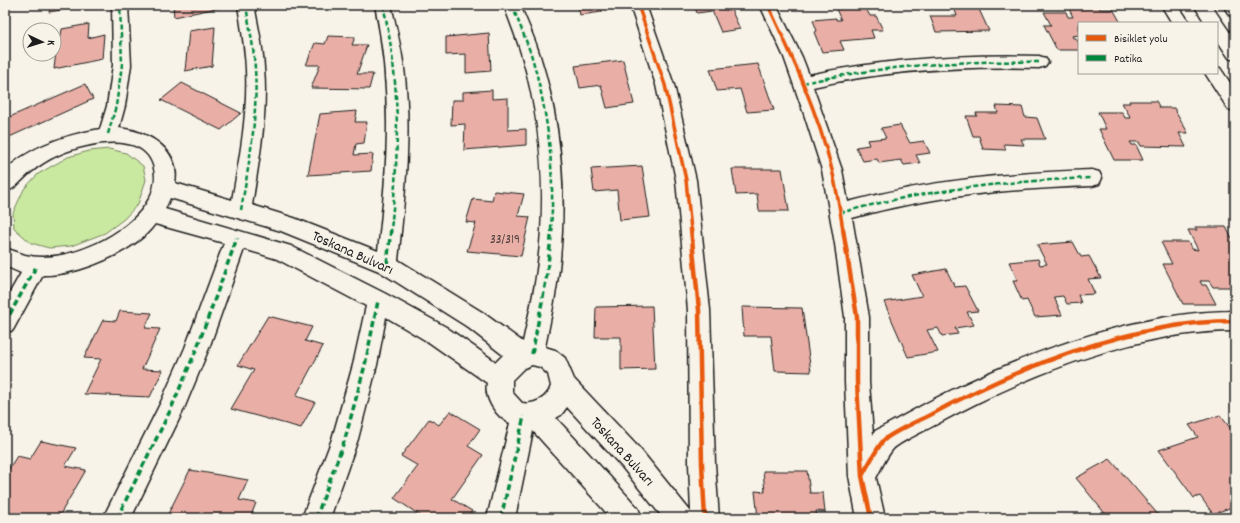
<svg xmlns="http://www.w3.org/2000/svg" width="1240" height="523" viewBox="0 0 1240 523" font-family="Dekko,sans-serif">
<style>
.green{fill:#cae9a0;stroke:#73825e}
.building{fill:#e9afa6;stroke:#1c1c1c}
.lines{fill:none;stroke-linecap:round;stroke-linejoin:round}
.street-casing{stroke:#1c1c1c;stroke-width:3}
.secondary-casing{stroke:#1c1c1c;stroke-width:3}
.street{fill:#f7f3e8;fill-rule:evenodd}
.secondary{fill:#f7f3e8;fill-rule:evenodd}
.quiet-far1{stroke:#00873e;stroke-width:2.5;stroke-dasharray:5 2.5;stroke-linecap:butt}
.quiet{stroke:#00873e;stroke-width:3.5;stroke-dasharray:6 3.5;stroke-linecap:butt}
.cycleway-far1-casing{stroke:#f7f3e8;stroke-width:5.5}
.cycleway-casing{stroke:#f7f3e8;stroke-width:7}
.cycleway-far1{stroke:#e8590c;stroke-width:3.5}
.cycleway{stroke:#e8590c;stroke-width:4.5}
.labels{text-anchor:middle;stroke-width:3;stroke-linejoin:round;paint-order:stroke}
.number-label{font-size:13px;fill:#4f413e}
.street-label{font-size:15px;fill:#1c1c1c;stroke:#f7f3e8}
</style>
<rect width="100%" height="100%" fill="#f7f3e8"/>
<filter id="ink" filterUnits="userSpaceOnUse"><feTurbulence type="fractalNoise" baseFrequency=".025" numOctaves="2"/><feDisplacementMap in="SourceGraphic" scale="8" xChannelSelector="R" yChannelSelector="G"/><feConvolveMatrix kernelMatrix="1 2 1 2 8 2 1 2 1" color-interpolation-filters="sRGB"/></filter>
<g filter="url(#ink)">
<path class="green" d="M109,149L126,153L143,166L146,180L138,204L124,219L105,233L71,246L49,248L31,243L14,228L13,213L24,189L38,174L68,157L89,151Z"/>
<path class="building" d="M51,5H92L49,12Z
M173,5H227V6L174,17Z
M435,5H468L436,9Z
M578,5H599L602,12L580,15Z
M694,5H729L740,29L721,32L712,11L697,13Z
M953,5H977L989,31L936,32L930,16H957Z
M1067,5H1098L1100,9H1113L1121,23H1079V35L1072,36L1073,38H1076L1079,44V50H1057L1044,25H1051L1044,12H1066L1068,17H1073Z
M865,7L870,16H876L883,30H871L874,38L840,41L844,50L822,52L814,32L817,31L813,20L836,18V20H841L836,9Z
M89,24L88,38L104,34L102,59L54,69L56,52L54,53V38L61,36L62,29Z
M215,27L212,66L185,71L189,31Z
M489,33L491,71L466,73V54L446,55V37Z
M328,36L355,37L352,45H367L357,74H373L369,89L311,88L320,65H306L315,43L325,44Z
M623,60L634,104L607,108L601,85L580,88L575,66Z
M758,64L774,110L747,112L740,89L717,91L710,69Z
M182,83L241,113L221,130L161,100Z
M85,84L93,99L5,139V119Z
M492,90V99L508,98V130L526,129V145L464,150L465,124L451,125L452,100H463V92Z
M1129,101H1156L1160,108H1174L1188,133H1179L1186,147L1141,146L1139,142H1130L1132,145H1136L1143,160H1114L1099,129H1106L1098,112H1122L1125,118H1131L1122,103H1130Z
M996,106L1022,107L1025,117L1037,118L1045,139H1021L1024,145L1004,144L1006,150L983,149L979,136H973L966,116H977L976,113H998Z
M357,111L355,122H367L364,143L356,144L354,155L373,154L371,171L308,175L320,114Z
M900,125L910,143L924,141L930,153L916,155L920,163L904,165L901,160L879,163L877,159L863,161L856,147L869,145L867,140L886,138L881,128Z
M642,166L650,217L620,220L617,190L594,192L591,169Z
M732,169H782L789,211H759L757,194L736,195Z
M494,191L524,194L518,216L530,217L521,256L467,251L476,223L466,222L473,199L492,201Z
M1195,227H1226L1231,237H1235V287H1213L1209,281H1200L1202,285H1206L1216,304H1183L1163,264H1172L1161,242H1188L1192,249L1198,250L1188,230H1197Z
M1073,242L1081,257L1089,256L1101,278L1088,279L1095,294L1078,295L1081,303L1067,304L1063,296L1054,297L1062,315L1035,317L1027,300L1022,301L1013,281H1018L1009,262L1038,259L1040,265L1047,264L1037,245Z
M946,269L955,287L965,286L978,311L967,312L974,325L955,328L958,334L942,336L938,328L927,330L938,352L908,357L884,302L922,296L912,275Z
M652,306L655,369L621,370V337H595L596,307Z
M742,307L802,308L811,372L775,371L771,336H744Z
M120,311L152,313L145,328L160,329L142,369L163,370L150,397L84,394L101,359L84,358L103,320L116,321Z
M268,316L312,327L305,341L323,346L296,396L315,402L301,428L231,409L254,370L238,365Z
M450,411L480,429L468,446L483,455L452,499L472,511L467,518H424L394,498L418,466L401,456L429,419L439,425Z
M1220,415L1235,434V506L1213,514L1200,496L1194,498L1159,450L1198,437L1189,425Z
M41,441L76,448L65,466L86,470L58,518H5L7,509H5V475L17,456L30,459Z
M1110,459L1161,518H1104L1107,516L1076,478Z
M190,470L248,480L239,500L256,503L250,518H166Z
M763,471H807L810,493H823L825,512L816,511L817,518H758L755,491L765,492Z"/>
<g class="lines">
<g class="street-casing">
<path id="street" d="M112,5H128L131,65L125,106L119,128C148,131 181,150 175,183L232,200C240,157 248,113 246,69C245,47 241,26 238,5H254C258,26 263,47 264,68C268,114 259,161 252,205L294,218L378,251C388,165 393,91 375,5H391C396,26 401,47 404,68C412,131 405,196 398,260L482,312L523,342C528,318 534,294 537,270C547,199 542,125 522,56C517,39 510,22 504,5H520C527,22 535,39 540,56C562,125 567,198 559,269C556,295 550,321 545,347L555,350L565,358L574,379L640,449L691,512L689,464L688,310L676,180L656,85L630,5H646L674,85L696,180L710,310L715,464L719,518H663L622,467L567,407L561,415L556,418L612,479L638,508L642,518H611L533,431L515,518H487L510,423C496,417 484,398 487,383L430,343L386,317L377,365L358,439L330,518H302L332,439L353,365L366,306L277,259L244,249L209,348L183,411L131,518H103L161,402L185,348L224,243L155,224C135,252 77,276 43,275L13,330L5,333V301L21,273L5,266V248C12,250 18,253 25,255C65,265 130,235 149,199C161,177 155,149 128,144C114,141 99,143 86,146C66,150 47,159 31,172C22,179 16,189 5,192V171C30,146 66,135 100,129L107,106L113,65ZM170,198L281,231L379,271L466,326L503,355L496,362L446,327L386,294L291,246L165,209ZM532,365L540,367L548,374L551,386C547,399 534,405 522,403L512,392V380L524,368Z
M760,5H776L802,57L809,75C885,59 961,54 1039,56L1045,58L1048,62L1045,66L1039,68C963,66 888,70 813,87L842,170L848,202C928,180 1010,173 1092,170L1099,172L1102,178L1099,184L1092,186C1011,189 930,196 852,218L869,317V382L873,435L875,431C900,418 925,403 950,391C1034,350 1141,311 1235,311V331C1134,331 1025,376 937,424C928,429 898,443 893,449C886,457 881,469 876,478L885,518H857L849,476L845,382V317L835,244L822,170L804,114L784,57Z
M1223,5H1235V17L1229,15Z"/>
</g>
<g class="secondary-casing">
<path id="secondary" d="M1161,5H1178L1190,23H1172Z
M1194,5H1211L1235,40V60L1229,58L1217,40V23H1205Z
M1217,67L1220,68L1235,90V111L1228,109L1205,73H1217Z"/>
</g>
<use href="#street" class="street"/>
<use href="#secondary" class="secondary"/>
<path class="quiet-far1" d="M383,5C401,84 399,151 391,230
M512,5C518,21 525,37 531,54C548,110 555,171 551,230
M803,83C881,66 959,60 1039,62
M108,134L116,106L122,65L120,5
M241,210C249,164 258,116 255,69C254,47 249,26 246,5
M840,213C923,190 1006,181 1092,178"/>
<path class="quiet" d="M387,264L391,229
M5,323L36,267
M532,354L546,281L552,229
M117,518L170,411L197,348L237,238
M316,518L345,439L365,365L378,301
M501,518L524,416"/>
<g class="cycleway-far1-casing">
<path id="cycleway-far1" d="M638,5L665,85L686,180L691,230
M768,5C793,58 818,113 832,170C837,190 840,210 843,230"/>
</g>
<g class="cycleway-casing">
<path id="cycleway" d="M691,229L699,310L702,464L705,518
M843,229L857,317V382L862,476L871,518
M862,476C867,467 878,446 884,440C893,432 918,421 930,415C1018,367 1134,321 1235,321"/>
</g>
<use href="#cycleway-far1" class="cycleway-far1"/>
<use href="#cycleway" class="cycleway"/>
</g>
</g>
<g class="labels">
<g class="number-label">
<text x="505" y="243">33/319</text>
</g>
<g class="street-label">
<text transform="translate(353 252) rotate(24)" y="5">Toskana Bulvarı</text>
<text transform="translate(623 451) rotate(48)" y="5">Toskana Bulvarı</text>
</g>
</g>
<rect width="1240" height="523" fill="none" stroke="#f7f3e8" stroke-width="20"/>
<rect x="10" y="10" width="1220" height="503" fill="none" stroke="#1c1c1c" stroke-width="1.5" filter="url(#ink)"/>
<rect x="1078" y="22" width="140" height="52" fill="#f7f3e8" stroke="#9f9d96"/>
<rect x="1086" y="35" width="20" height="6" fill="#e8590c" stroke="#9f9d96"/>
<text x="1114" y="42" font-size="12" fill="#1c1c1c">Bisiklet yolu</text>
<rect x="1086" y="55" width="20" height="6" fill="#00873e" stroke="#9f9d96"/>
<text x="1114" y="62" font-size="12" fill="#1c1c1c">Patika</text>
<g transform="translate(42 42) rotate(94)"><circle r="19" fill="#f7f3e8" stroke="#9f9d96"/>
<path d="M0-3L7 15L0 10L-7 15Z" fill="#1c1c1c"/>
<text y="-6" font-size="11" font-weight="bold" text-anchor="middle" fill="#1c1c1c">K</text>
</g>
</svg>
